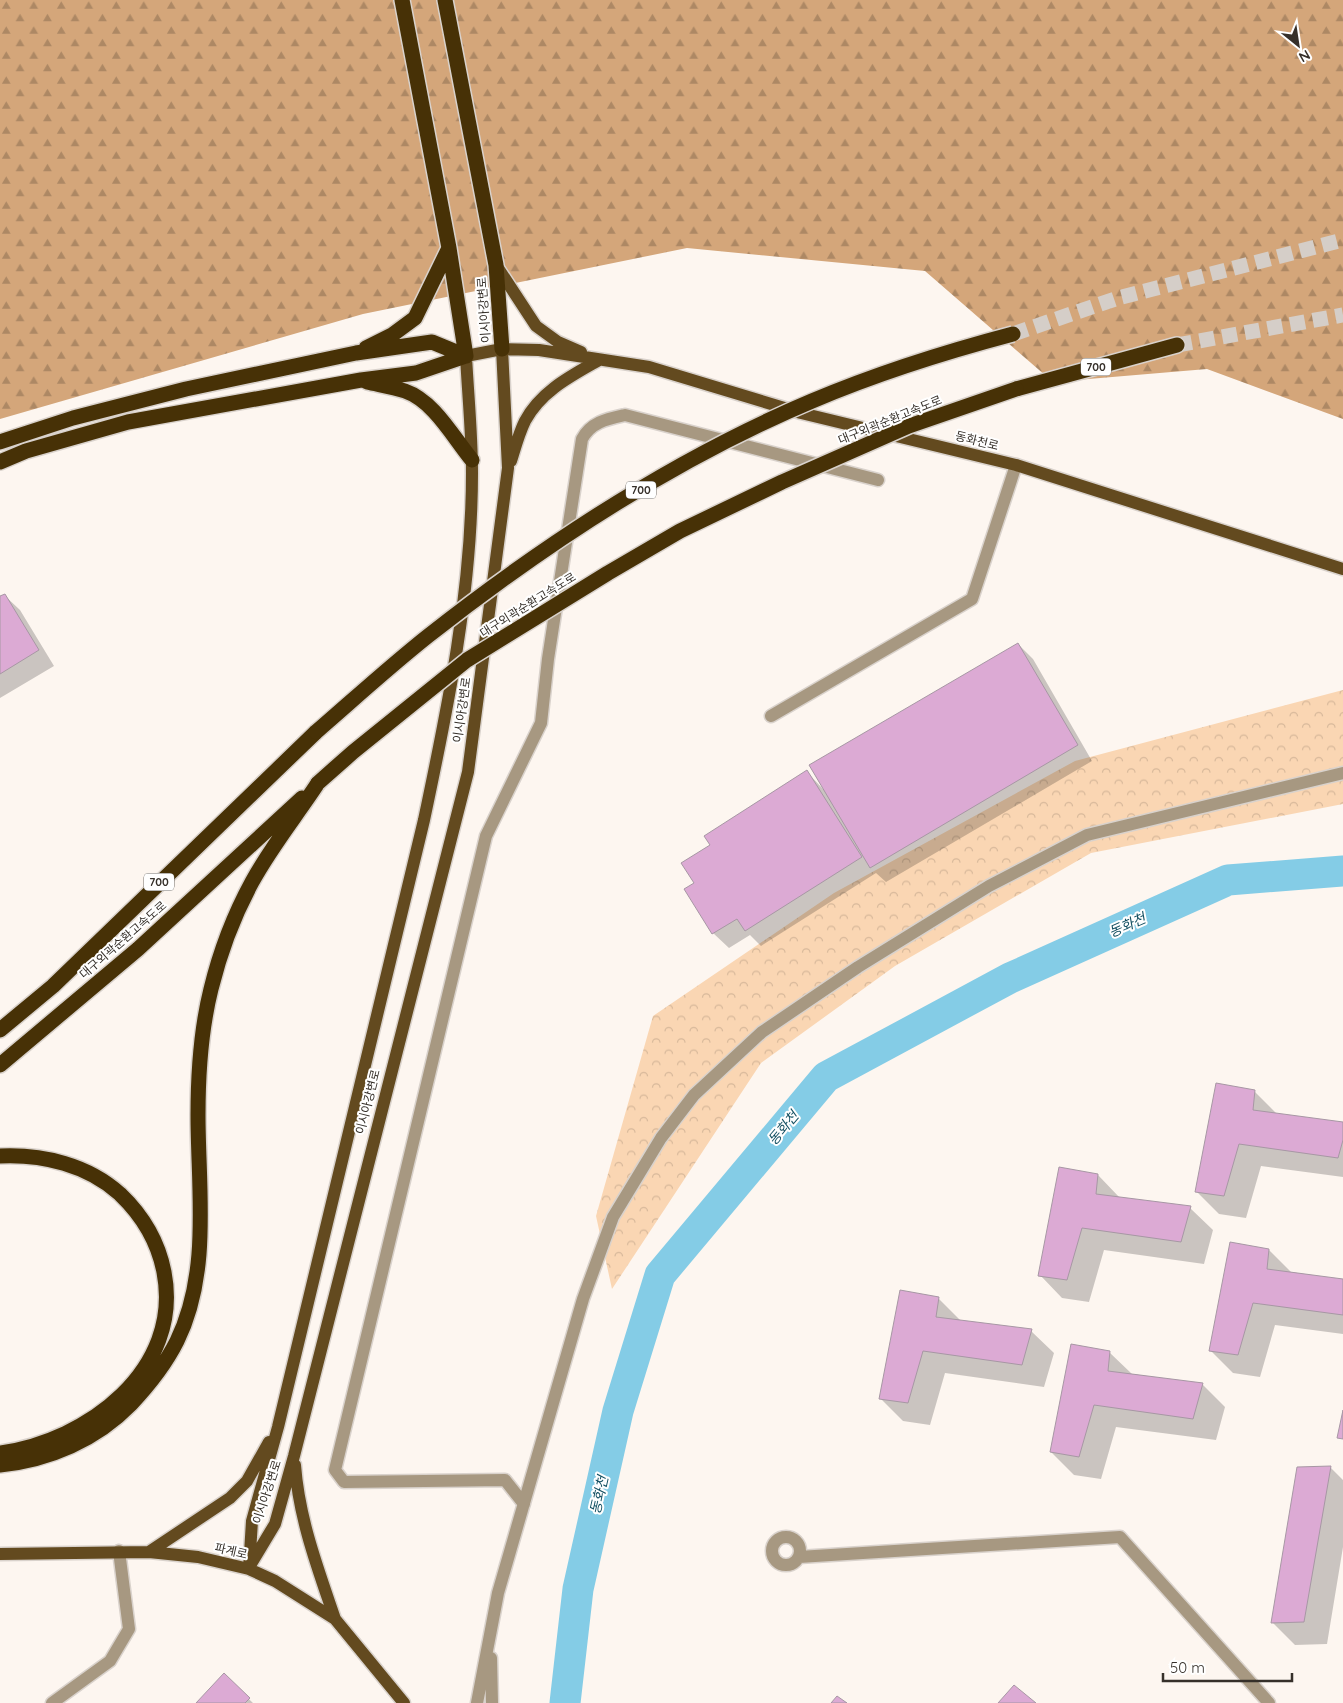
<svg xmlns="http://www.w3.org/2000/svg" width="1343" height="1703" viewBox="0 0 1343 1703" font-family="Quicksand,'Noto Sans KR',sans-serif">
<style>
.forest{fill:url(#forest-firs)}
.park{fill:url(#park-crowns)}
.shadow{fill:#0003}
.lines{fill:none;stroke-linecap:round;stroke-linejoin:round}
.river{stroke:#84cce6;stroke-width:31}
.building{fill:#dcaad4;stroke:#a797a4}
.highway-tunnel{stroke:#d5cec8;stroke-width:15;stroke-dasharray:15 8;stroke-linecap:butt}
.minor-casing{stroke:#d9d2cc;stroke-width:15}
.major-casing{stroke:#d9d2cc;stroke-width:15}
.highway-casing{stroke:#d9d2cc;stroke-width:18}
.minor{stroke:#a79881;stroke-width:12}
.major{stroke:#634a1f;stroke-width:12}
.highway{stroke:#473106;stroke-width:15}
.highway-bridge-casing{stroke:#d9d2cc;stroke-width:18;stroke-linecap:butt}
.highway-bridge{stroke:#473106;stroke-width:15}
.labels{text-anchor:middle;stroke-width:4;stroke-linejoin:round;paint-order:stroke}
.shield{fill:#fff;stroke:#726e6a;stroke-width:1}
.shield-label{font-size:11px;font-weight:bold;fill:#36302a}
.street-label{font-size:12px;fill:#36302a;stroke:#fff}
.water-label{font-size:14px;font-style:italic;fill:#145062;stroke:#fff}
</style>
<defs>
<pattern id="forest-firs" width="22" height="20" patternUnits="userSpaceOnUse" patternTransform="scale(1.25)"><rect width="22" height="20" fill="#d4a67a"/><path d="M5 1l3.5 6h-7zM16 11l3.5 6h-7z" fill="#ad8864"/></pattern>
<pattern id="park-crowns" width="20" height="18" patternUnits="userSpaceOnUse" patternTransform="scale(1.25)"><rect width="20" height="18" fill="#fad6b3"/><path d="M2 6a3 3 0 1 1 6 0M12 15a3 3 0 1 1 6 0" fill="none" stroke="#d7b89a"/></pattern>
</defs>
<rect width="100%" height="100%" fill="#fdf6f0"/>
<path class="forest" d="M0,0H1343V419L1207,369L1053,382L925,271L687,248L363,314L0,419Z"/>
<path class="park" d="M1343,690V804L1091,853L895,966L761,1063L612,1289L596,1216L653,1016L834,893L1075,761Z"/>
<path class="shadow" d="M4,595L20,610L54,666L0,698V598Z
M1018,644L1033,659L1092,761L886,882L876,873L761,946L750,935L729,948L713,933L686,890L696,883L711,845L807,772L823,789Z
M1254,1091L1277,1114L1343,1123V1177L1261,1166L1246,1218L1219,1214L1196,1191Z
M1098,1175L1120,1198L1190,1208L1213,1230L1204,1264L1104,1250L1089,1302L1062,1298L1040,1275Z
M1269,1250L1291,1272L1343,1280V1334L1275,1325L1260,1377L1233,1373L1210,1350Z
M938,1298L961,1321L1031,1331L1054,1353L1044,1387L945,1373L930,1425L903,1421L880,1398Z
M1109,1352L1132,1374L1202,1384L1225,1407L1216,1440L1116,1427L1101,1479L1074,1475L1051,1452Z
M1330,1467L1343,1480V1547L1327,1644L1295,1645L1272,1622Z
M224,1675L253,1703H197Z"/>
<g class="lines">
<path class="river" d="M565,1703L578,1589L618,1411L660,1275L826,1077L1010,978L1228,880L1343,871"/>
</g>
<path class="building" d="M5,594L39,650L0,674V596Z
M1018,643L1078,745L870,868L809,765Z
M807,770L862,857L745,931L737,919L712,934L684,889L694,883L681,863L710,845L704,836Z
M1216,1083L1255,1090L1253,1110L1343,1122V1140L1338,1158L1239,1144L1224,1196L1195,1192Z
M1059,1167L1098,1174L1096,1194L1191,1206L1181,1242L1082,1228L1067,1280L1038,1276Z
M1230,1242L1269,1249L1267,1269L1343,1279V1315L1253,1303L1238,1355L1209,1351Z
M900,1290L939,1297L936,1317L1032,1329L1022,1365L923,1351L908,1403L879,1399Z
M1071,1344L1110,1351L1108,1371L1203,1383L1193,1419L1094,1405L1079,1457L1050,1452Z
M1343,1410V1439L1337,1438Z
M1331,1466L1304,1622L1271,1623L1297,1467Z
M224,1673L250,1698L245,1703H196Z
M1014,1685L1036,1703H998Z
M837,1696L847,1703H831Z"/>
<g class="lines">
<path class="highway-tunnel" d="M1013,334L1118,298L1343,240
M1177,345L1343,315"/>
<g class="minor-casing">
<path id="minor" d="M771,716L972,599L1016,465
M524,1504L505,1480L344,1482L335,1470L486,836L541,723L548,659L582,439C591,422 607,419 625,415L878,480
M772 1551a14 14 0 1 1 28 0a14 14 0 1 1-28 0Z
M799,1557L1120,1537L1269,1703
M491,1658L492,1703
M52,1703L110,1661L129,1629L119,1551
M477,1703L498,1593L583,1299L613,1217L661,1138L694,1095L762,1032L858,967L989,886L1087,835L1343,773"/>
</g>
<g class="major-casing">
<path id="major" d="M496,265L536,326L558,342L581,352
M511,461C515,448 519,433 525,421C541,391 571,376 599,360
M295,1465C299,1519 318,1569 335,1619
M149,1552L230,1498L247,1481L269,1442
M0,1554L149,1552L198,1557L249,1569L275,1581L335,1619L404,1703
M251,1564L275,1524L294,1456L468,772L508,468L502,349
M249,1569L252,1521L278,1427L424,820C448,707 472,590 472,473C472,434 468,395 466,356L502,349L539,350L649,367L801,413L1016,465L1343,569"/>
</g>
<g class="highway-casing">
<path id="highway" d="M402,0L449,248L466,356
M445,0L496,265L502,349
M366,348L392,335L415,318L449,248
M367,382C380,385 393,387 405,391C434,401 453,437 472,460
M1016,389L1177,345
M0,442L73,418L186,389L356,353L432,342L466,356
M0,462L26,451L128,422L361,380L416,373L466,356
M0,1030L53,986L316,732
M0,1065L138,949L302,798
M0,1156C43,1154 88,1165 120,1194C143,1216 158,1241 164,1272C183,1370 88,1441 0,1453
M0,1465C49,1460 96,1440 131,1404C149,1385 165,1365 177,1341C211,1272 198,1189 198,1115C198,1073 201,1029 211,989C220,952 234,915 252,882C271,847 297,815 318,783"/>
</g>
<use href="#minor" class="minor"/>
<use href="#major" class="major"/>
<use href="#highway" class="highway"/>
<g class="highway-bridge-casing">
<path id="highway-bridge" d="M316,732C353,700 389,667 428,636C545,544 674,459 812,401C878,373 945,352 1013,334
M318,783L353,752L467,660L608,573L680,531L782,482L909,426L1016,389"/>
</g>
<use href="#highway-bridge" class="highway-bridge"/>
</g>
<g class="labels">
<g class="shield">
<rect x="1081" y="358.5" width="30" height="17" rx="4"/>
<rect x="626" y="481.5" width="30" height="17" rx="4"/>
<rect x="144" y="873.5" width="30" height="17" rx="4"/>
</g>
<g class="shield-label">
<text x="1096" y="371">700</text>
<text x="641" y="494">700</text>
<text x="159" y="886">700</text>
</g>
<g class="street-label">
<text transform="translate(484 310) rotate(-94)" y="4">이시아강변로</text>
<text transform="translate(890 420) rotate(-22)" y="4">대구외곽순환고속도로</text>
<text transform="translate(977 441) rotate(14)" y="4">동화천로</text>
<text transform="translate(528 605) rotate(-32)" y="4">대구외곽순환고속도로</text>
<text transform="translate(462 710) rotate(-82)" y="4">이시아강변로</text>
<text transform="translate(123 940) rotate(-41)" y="4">대구외곽순환고속도로</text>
<text transform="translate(368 1102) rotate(-76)" y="4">이시아강변로</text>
<text transform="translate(267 1492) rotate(-72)" y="4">이시아강변로</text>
<text transform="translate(231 1551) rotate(13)" y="4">파계로</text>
</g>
<g class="water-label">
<text transform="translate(1127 925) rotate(-24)" y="5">동화천</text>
<text transform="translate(783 1128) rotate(-50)" y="5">동화천</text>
<text transform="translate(599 1495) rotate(-77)" y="5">동화천</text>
</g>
</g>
<g transform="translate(1298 45) rotate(150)" stroke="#ffffff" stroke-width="4" paint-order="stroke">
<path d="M0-4L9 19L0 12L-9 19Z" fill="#36302a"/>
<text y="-8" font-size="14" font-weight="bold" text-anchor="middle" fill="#36302a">N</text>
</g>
<path d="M1163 1673v8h129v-8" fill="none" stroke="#36302a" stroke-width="2.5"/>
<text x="1170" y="1673" font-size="15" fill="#36302a" stroke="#ffffff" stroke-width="4" paint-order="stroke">50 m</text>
</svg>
